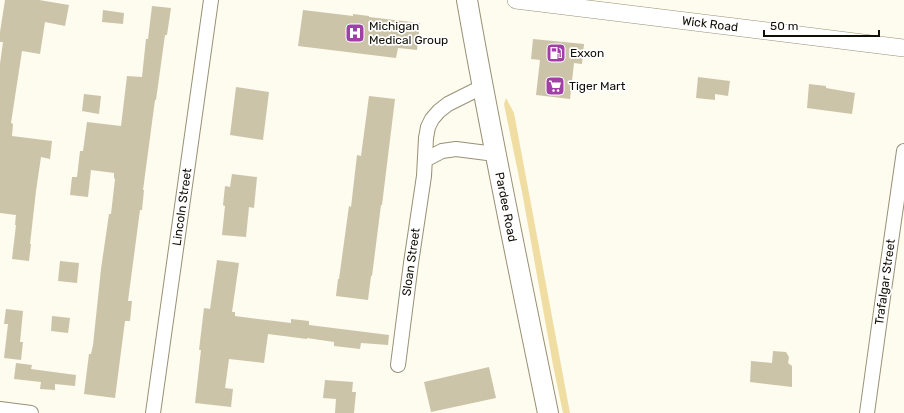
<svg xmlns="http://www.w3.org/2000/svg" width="904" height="413" viewBox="0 0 904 413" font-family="Rubik,sans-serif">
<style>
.green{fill:#efdda2}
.building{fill:#ccc4a9}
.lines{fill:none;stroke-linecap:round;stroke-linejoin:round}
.minor-casing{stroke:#989076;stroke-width:16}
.tertiary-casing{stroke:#989076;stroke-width:18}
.secondary-casing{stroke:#989076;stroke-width:22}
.minor{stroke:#fff;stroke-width:14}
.tertiary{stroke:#fff;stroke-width:17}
.secondary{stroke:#fff;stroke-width:20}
.labels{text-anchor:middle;stroke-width:3.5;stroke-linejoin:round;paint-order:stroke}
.street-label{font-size:12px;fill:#110e05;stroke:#fff}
.poi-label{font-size:12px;fill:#110e05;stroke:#fff;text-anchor:start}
</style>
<rect width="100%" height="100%" fill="#fefbef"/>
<path class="green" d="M506,98L514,113L570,413H563L553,365L523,197L504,104Z"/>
<path class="building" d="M5,0H39L69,5L65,26L45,22L40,54L22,51L11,123L13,124L12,136L52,141L50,159L41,157L36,191L30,244H31L29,261L12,259L16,225H15L16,215L0,213V64L3,42H0V32Z
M152,6L171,8L167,35H165L156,100H155L143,190H144L142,210H140L128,301H132L130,321H125L115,398L84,394L89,354H91L93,345L101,269L109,214H111L115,179L114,178V173L91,170L88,197L70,195L72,177H77L80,151H83L87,122L121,126L127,76L142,77L146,39H148Z
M103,10L124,13L123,24L102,22Z
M303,10L353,16V14L369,16V17L420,23L417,50L398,48L396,58L298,46Z
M533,39L584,44L582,64L574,63L570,99L536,95L540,60L531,59Z
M698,77L730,81L728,96L715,94V100L696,98Z
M809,84L826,86V88L855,93L852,114L807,108Z
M236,87L269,92L263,140L230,135Z
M84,94L101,96L99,114L82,111Z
M369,96L395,99L382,205H381L372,276H371L368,300L336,296L338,279H339L349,206L351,207L357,155L361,156Z
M232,174L257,177L254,208L249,207L246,237L222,235L225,206L223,205L225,186L230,187Z
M217,260L239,263L232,312H235V316L291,323V319L309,321V325L389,335L388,345L361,343L360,349L334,346V342L307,338V339L268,334L264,363L229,359L225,388L233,389L231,407L195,403L201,350H199L204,308L210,309Z
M60,261L79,263L77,283L58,281Z
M6,309L23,311L20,342H23L21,360L4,358L8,324H4Z
M52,316L70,318L68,333L51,331Z
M773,351L786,352L789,357L788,363L792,366V387L750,382L751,361L772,363Z
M16,363L32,365L31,369L76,375L75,386L55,384V390L40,389L41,382L14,379Z
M489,367L496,398L431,412L424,382Z
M325,380L353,382L352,392H356L354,413H335L336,399L323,398Z"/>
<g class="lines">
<g class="minor-casing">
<path id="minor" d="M425,160L442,151L456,149L495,154
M398,365L411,263L424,176L426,138L428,127L432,119L439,111L448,104L482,87
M0,409L31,413
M153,413L211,0
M867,413L883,297L904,151"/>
</g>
<g class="tertiary-casing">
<path id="tertiary" d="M516,0L904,48"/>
</g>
<g class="secondary-casing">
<path id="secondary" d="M467,0C491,138 520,276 548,413"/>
</g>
<use href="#minor" class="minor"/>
<use href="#tertiary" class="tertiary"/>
<use href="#secondary" class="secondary"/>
</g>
<defs>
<g id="hospital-square" transform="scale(1)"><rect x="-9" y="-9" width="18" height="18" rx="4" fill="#a23fa6" stroke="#fff"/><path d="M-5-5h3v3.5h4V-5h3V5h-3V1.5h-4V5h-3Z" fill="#fff"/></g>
<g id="fuel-square" transform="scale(1)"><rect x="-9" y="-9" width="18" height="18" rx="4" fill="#a23fa6" stroke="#fff"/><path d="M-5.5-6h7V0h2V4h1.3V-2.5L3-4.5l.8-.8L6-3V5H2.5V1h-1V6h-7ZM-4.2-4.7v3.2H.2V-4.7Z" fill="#fff"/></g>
<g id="supermarket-square" transform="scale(1)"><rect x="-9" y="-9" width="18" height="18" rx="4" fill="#a23fa6" stroke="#fff"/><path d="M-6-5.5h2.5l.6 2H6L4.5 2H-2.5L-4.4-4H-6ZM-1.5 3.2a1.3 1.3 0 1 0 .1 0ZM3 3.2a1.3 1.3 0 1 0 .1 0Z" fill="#fff"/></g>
</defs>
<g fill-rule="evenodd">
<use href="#hospital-square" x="355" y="33"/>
<use href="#fuel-square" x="556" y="53"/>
<use href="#supermarket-square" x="555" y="86"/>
</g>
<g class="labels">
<g class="street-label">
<text transform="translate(710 24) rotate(7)" y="4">Wick Road</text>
<text transform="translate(182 207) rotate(-82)" y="4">Lincoln Street</text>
<text transform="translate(506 207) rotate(79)" y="4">Pardee Road</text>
<text transform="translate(411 262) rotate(-82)" y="4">Sloan Street</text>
<text transform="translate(885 282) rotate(-82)" y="4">Trafalgar Street</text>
</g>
<g class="poi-label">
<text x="369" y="30">Michigan<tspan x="369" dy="14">Medical Group</tspan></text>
<text x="570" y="57">Exxon</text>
<text x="569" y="90">Tiger Mart</text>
</g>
</g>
<path d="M764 30v6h115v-6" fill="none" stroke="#110e05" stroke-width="2"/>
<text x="770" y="30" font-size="12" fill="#110e05" stroke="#ffffff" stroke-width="3" paint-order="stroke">50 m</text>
</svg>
